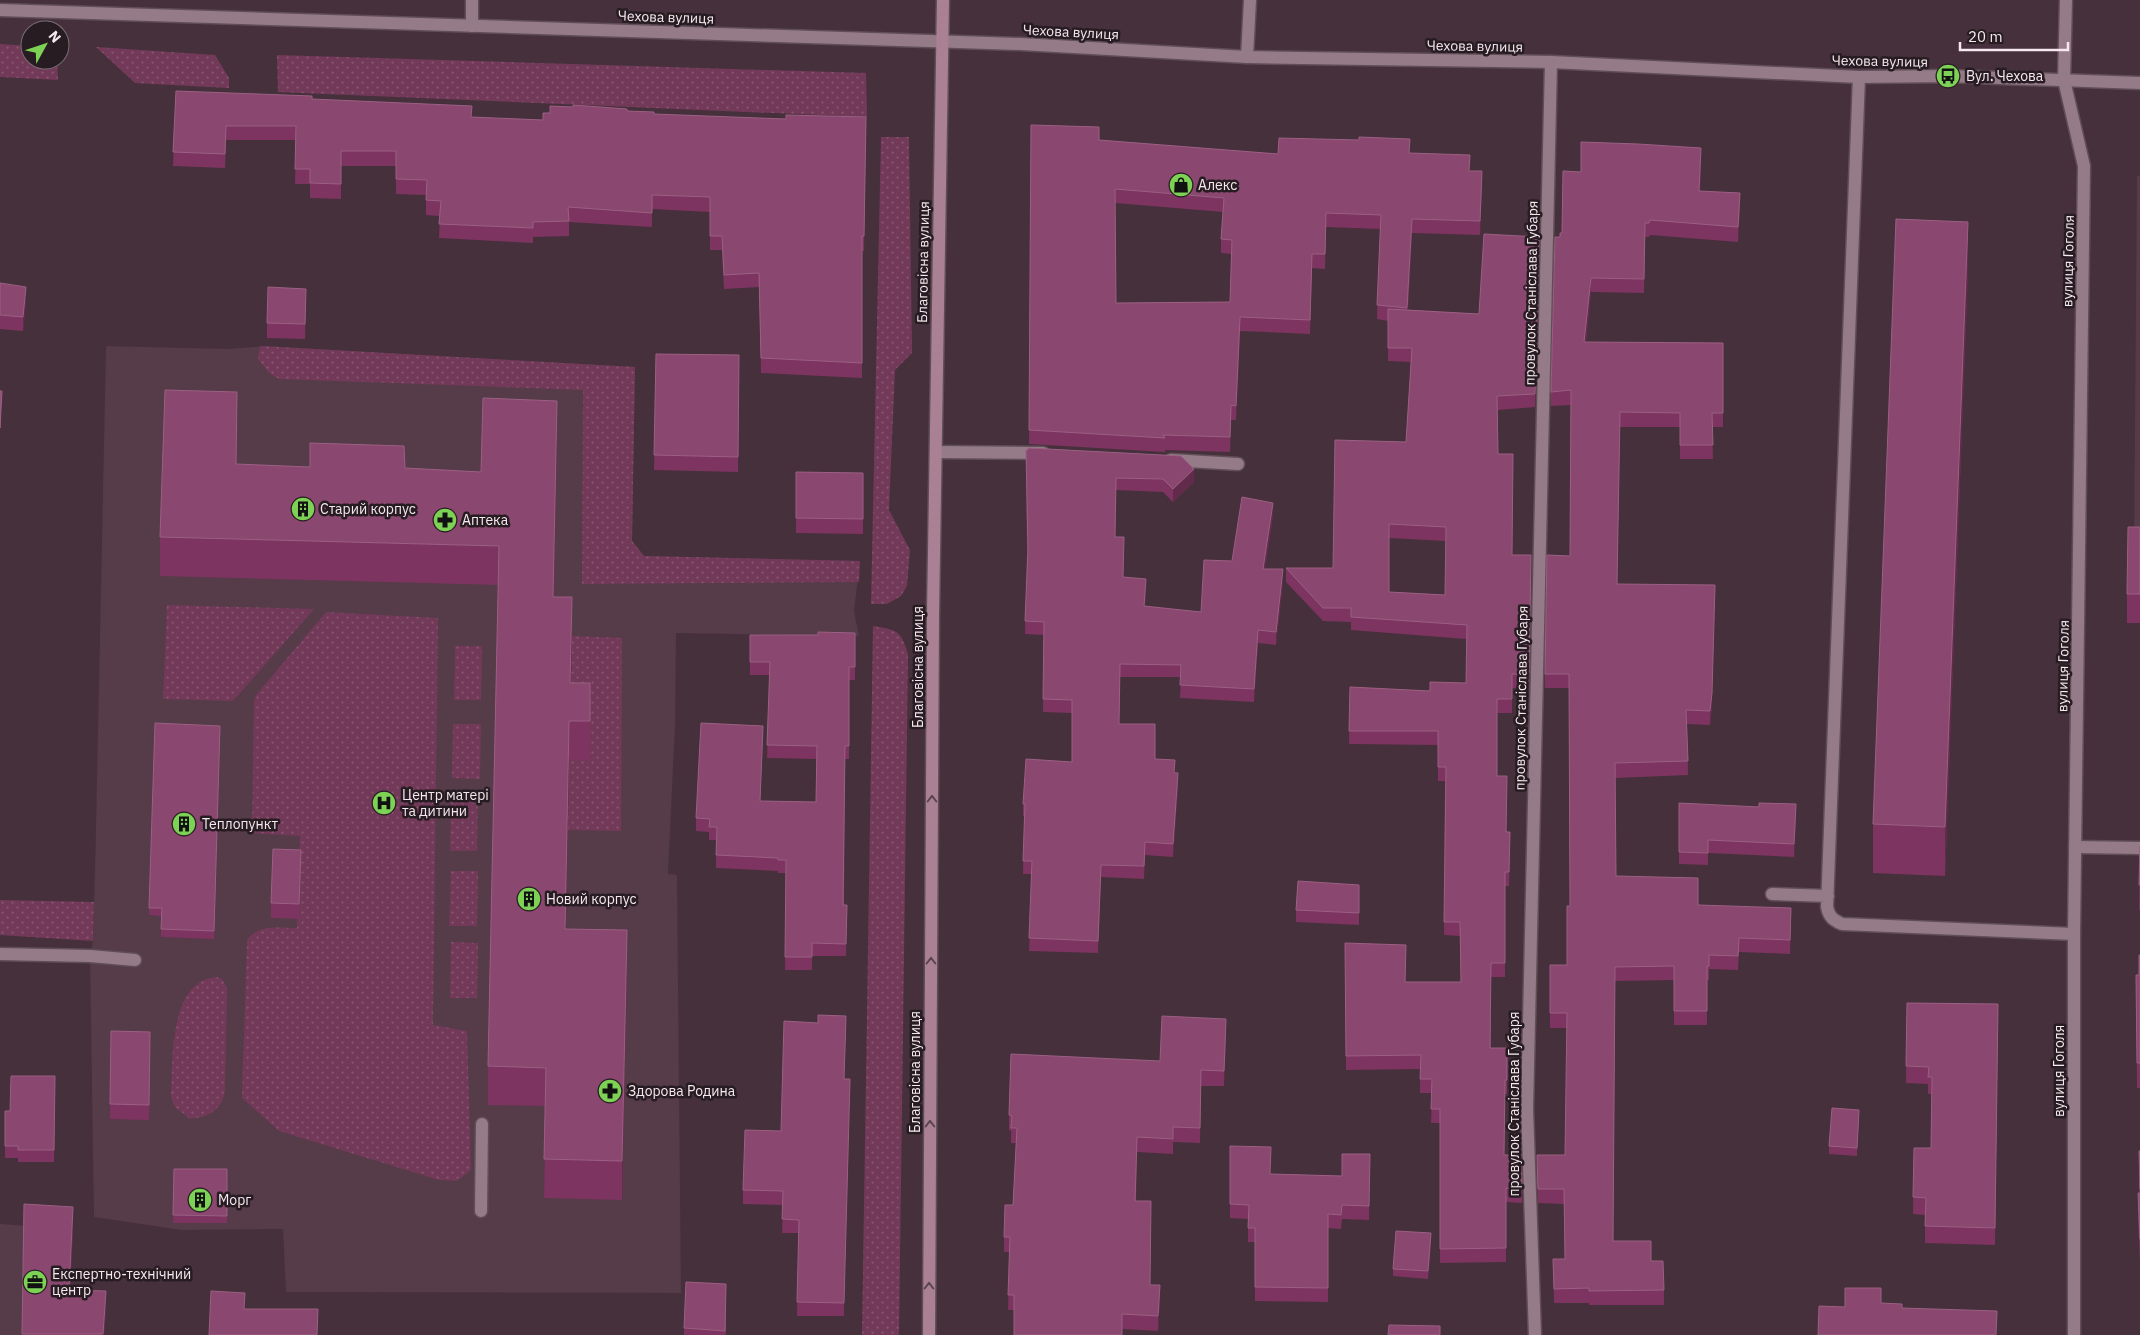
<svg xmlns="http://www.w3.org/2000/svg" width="2140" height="1335" viewBox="0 0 2140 1335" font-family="'IBM Plex Sans',sans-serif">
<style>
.built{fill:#563b48}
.grass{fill:url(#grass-dots)}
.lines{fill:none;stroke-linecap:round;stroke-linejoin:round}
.service-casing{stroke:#604e57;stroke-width:15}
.minor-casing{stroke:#604e57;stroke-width:15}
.tertiary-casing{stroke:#604e57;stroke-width:15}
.secondary-casing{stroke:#604e57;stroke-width:15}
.service{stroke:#947b87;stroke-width:12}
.minor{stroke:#947b87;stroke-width:12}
.tertiary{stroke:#947b87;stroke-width:12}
.secondary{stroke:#aa8095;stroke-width:12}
.wall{fill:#7d3460;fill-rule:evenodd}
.shaded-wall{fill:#622a4b}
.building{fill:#8a476f;stroke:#9b6083;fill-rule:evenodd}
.oneway{stroke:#5b444f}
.labels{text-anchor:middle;stroke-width:5;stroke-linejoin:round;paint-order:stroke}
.street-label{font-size:14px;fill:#f6e8ee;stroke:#261c21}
.poi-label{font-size:14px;fill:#f6e8ee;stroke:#261c21;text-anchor:start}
</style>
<defs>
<pattern id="grass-dots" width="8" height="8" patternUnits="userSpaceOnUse" patternTransform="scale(1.25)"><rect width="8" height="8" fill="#723959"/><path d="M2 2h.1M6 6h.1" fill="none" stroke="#875671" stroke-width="1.8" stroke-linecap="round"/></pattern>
</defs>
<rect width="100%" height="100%" fill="#46303b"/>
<path class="built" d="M2137,176H2140V623L2134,555Z
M106,346L228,349L265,346L635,367L632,541L644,556L860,561L854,611L859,636L676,633L675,725L668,874L677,875L681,1293L286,1292L283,1229L182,1230L94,1217L90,956L93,941L96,829Z
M0,1224L73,1229L68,1335H0Z"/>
<path class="grass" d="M0,44L30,46V60H57L58,80L0,77Z
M96,47L215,55L229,78V88L135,83Z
M277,55L866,73L867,117L278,92Z
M881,137H909L912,353L895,370L889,510L910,550L907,586L901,596L887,604H871Z
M260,346L635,367L632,541L644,556L860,561L859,582L582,584L583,390L279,379L269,373L258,359Z
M167,605L314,609L233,701L163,699Z
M326,612L438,618L433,1025L467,1031L471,1170L457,1181L439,1180L279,1131L242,1098L247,940C258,924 280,928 297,928V922L300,836L252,833L254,701L256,695Z
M873,626C897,630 901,630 908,654L899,1335H862Z
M572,636L622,638L621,831L568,830L569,760H589L570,722Z
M455,646H482L481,700H454Z
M453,724H481L480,779L452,778Z
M451,796L478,797L477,851H450Z
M451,871H478L477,926H449Z
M0,900L94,902L93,941L0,935Z
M451,942L478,943L477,998H450Z
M217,977L222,979L227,988L225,1092C221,1111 208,1117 190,1119L175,1107L171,1097C173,1062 168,980 217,977Z"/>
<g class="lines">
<g class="service-casing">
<path id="service" d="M472,26V0
M1247,57L1250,0
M1859,77L1827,907C1829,917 1833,920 1842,924L2074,934
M936,452L1043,453
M1171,460L1238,464
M2075,847L2140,848
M1772,894L1828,896
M0,954L90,956L135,960
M481,1211L482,1124"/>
</g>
<g class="minor-casing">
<path id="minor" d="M2066,0L2064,80L2084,166L2074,934V1335
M1535,1335L1527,1109L1551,62"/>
</g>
<g class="tertiary-casing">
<path id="tertiary" d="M0,10L1021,44L1247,57L1551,62L1859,77L1948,76L2140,83"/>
</g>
<g class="secondary-casing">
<path id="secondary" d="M929,1335L933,614L943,0"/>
</g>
<use href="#service" class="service"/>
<use href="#minor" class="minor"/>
<use href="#tertiary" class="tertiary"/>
<use href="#secondary" class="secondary"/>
</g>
<path class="wall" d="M176,91L312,99L472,117L543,120L550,113L627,111L654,114L786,119L866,117L864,251H862V378L761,373L759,287L724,289L722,250H710V212L652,209V227L569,222V236L533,237V243L439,238L440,216L426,215V195L396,194V166H341V199L310,198V184H295L296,140H226L225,168L173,166Z
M1031,125L1099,140L1278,154L1410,153L1469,171L1482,186L1480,235L1412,233L1408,310L1479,314L1539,237L1535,407L1498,410V454L1512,555H1531L1529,688H1512V713H1497V776L1507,832H1510L1509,886H1505V977H1491V1048H1507V1094H1505L1504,1155L1522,1189V1203L1506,1202V1262L1440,1263V1123H1431L1432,1093H1420V1069L1346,1070L1345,943L1406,959L1405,982H1461L1460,936L1444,935L1445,781H1438V745L1349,744L1350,687L1430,691L1466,683V639L1351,630V622L1323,621L1286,582V568H1333L1406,442L1411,362L1388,361V321L1377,319L1380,229L1326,227L1325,269L1312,268L1310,334L1240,331L1236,420H1231L1230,452L1165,450V452L1029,444ZM1115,203L1223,212L1221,239V253L1231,254L1230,302L1116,303ZM1389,538L1446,541L1445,595L1389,592Z
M1701,162L1700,191L1740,207L1738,242L1650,235L1649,237H1645L1644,293L1591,292L1586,342L1723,343V427H1712L1713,459H1680V427H1620L1617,584L1712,707L1710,725L1687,724L1688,775L1615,778L1616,876L1698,905L1791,923L1790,954L1739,952L1738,970L1709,969V980H1707V1025H1674V980L1615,981L1613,1241L1651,1261L1664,1290V1305H1589V1303H1554L1553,1259H1565L1564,1204L1538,1203L1537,1155H1565L1567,1028H1550V965H1567L1570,906L1569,688H1545V674L1570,556L1571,405L1551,406V392L1560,237L1562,233L1581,172Z
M1968,271L1945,876L1873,873V824Z
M0,283L26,301L23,331L0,329Z
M306,304L305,339L267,338V323Z
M656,354L739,355L738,472L654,470Z
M237,431V464L310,467L405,468L481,472L557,439L554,597L572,636L571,683H590V760H569L566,929L627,969L622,1200L544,1198L546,1106L488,1105V1066L498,585L160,576V537Z
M1026,450L1194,482L1173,502L1163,492L1116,490L1115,537L1123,577L1146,592L1145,606L1201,612L1232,561L1273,516L1265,569L1283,582L1276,645L1258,643L1254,702L1180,698L1181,677H1120L1119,724L1155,759L1175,773L1178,786L1173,857L1145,855L1144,879L1101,877L1098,953L1029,951L1032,874H1023L1024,816H1023V804L1072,762V713L1043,712L1044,635L1025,634L1027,553Z
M796,472L863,473V534L796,533Z
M2140,527V623H2127V594Z
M855,633V680H849V759H845L844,905H847L846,956H812V970H785L786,873H778V871L716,868V840H709V832L696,831V818L763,739L760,801L816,802V759L767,758L770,675H750V635H818Z
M155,723L220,726L214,939L161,937V916L149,915Z
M1679,803L1796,817L1794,857L1708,853V865L1679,864Z
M2140,846V910H2139Z
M301,865L299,919L271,918V903Z
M1359,885V925L1296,922V910Z
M2140,955V1088H2137L2136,975H2139Z
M1907,1003L1998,1004L1995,1245L1925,1243V1215L1913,1214L1914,1148H1931L1932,1094H1928V1084L1906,1083Z
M846,1030L844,1079V1316H797L799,1233H782L783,1205L743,1204V1190Z
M111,1031L150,1032L149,1120L110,1119Z
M1226,1034L1224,1086H1201L1200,1143L1173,1142V1154L1137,1152L1136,1201L1150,1285L1160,1300L1158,1331L1122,1329L1014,1310H1008L1010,1252H1004V1237L1013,1205L1016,1143H1011V1131L1009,1130V1115L1160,1061Z
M55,1076L54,1162H18V1158H5V1111H10Z
M1859,1117L1857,1156L1829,1154V1146Z
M1230,1146L1270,1174L1342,1176L1370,1154L1369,1220L1342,1219L1341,1229L1328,1228V1302L1255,1301V1242H1248V1219L1230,1218Z
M2139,1151H2140V1264L2138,1218V1193H2139Z
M174,1169H227V1223H173Z
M24,1204L73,1229L70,1290L106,1312L104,1335H22Z
M1431,1241L1428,1279L1393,1276V1269Z
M726,1284V1335H684V1328Z"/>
<path class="shaded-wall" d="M1701,148V162L1699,205V191Z
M1482,171V186L1480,235V221Z
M1740,193V207L1738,242V227Z
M1412,219V233L1407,322V308Z
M1968,222V271L1945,876V827Z
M1591,278V292L1584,356V342Z
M26,287V301L23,331V317Z
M1240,317V331L1236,420V406Z
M237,392V431L236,503V464Z
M557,401V439L553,636V597Z
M1194,469V482L1173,502V489Z
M1273,503V516L1263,582V569Z
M1283,569V582L1276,645V632Z
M1146,579V592L1144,619V606Z
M572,597V636L570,722V683Z
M1715,599L1712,707L1710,725V711Z
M1258,630V643L1254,702V689Z
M569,721V760L565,967V929Z
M763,726V739L760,814V801Z
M1178,773V786L1173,857V844Z
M1796,804V817L1794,857V844Z
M627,930V969L622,1200V1161Z
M1226,1019V1034L1224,1086V1071Z
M73,1207V1229L69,1311V1290Z
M1431,1233V1241L1428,1279V1271Z
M1160,1285V1300L1158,1331V1316Z
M106,1291V1312L104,1335H103Z"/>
<path class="building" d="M176,91L312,96V99L472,106L471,117L543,120V113H550V106L573,107V105L627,109V111L654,112V114L786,119V115L866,117L864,236H862V363L761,358L759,273L724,275L722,236H710V197L652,195V213L568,207L569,221L533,222V228L439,224L441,201L426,200L427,180L396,179V151H341V184L310,183V169H295L296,126H226L225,154L173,152Z
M1031,125L1099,127V140L1278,154L1279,138L1359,140V137L1410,139L1409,153L1470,155L1469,171H1482L1480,221L1412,219L1407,308L1377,305L1381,215L1326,213L1325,254H1312L1310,320L1240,317L1236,406L1231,405L1230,437L1163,435L1165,438L1029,430ZM1115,189L1224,198L1221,239L1232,240L1230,302L1116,303Z
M1581,142L1638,144L1701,148L1699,191L1740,193L1738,227L1650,220L1649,223H1645L1644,279L1591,278L1584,342L1723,343V413H1712L1713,445H1680V413L1620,412L1617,584L1715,585L1712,693L1710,711L1686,710L1688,761L1615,763L1616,876L1698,878V905L1791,908L1790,940L1739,938L1738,956L1709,955V966H1707V1011H1674V966L1615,967L1613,1241H1651V1261H1663L1664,1290L1589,1291V1288L1554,1289L1553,1259H1565L1564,1189H1538L1537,1155H1565L1567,1013H1550V965H1567V906H1570L1569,674H1545L1547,555L1570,556L1571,390L1551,392L1555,237H1560V233H1562L1563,171L1581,172Z
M1896,219L1968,222L1945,827L1873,824Z
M1484,234L1539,237L1535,394L1497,396L1498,454H1513L1512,555H1531L1529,674H1512V699H1497V776H1507L1506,832H1510L1509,872H1505V963H1491L1490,1048H1507V1080H1505L1504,1155H1521L1522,1189L1506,1188V1248L1440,1249V1109H1431L1432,1079H1420L1421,1055L1346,1056L1345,943L1406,945L1405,982H1461L1460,922H1444L1446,767H1438V731H1349L1350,687L1430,691V682L1466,683L1467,625L1351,617V608H1323L1286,568H1333L1335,440L1406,442L1412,348H1388V309L1479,314ZM1389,524L1446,527L1445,595L1389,592Z
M0,283L26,287L23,317L0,315Z
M268,287L306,289L305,324L267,323Z
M656,354L739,355L738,457L654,455Z
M165,390L237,392L236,464L310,467V443L404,446L405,468L481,472L483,398L557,401L553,597H572L570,683H590V721H569L565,929L627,930L622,1161L544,1159L546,1068L488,1066L499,546L160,537Z
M0,391H2L0,428Z
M1028,448L1181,456L1194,469L1173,489L1163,479L1116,478L1115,537H1124L1123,577L1146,579L1144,606L1201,612L1204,560L1232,561L1242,497L1273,503L1263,569H1283L1276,632L1258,630L1254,689L1180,685L1181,665L1120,664L1119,724H1155V759L1175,760L1174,773H1178L1173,844L1145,842L1144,866L1101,865L1098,941L1029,938L1032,861H1023L1025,804H1023L1026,759L1072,762V700L1043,699L1044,622L1025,621L1028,550L1026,450H1028Z
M796,472L863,473V519L796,518Z
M2128,527H2140V594H2127Z
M818,632L855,633V667H849V746H845L843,905H847L846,944L812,943V957H785L786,860H778V858L716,855L717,827H709L710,819L696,818L701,723L763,726L760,801L816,802L817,746L767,745L770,662H750V635H818Z
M155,723L220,726L214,931L161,929L162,908H149Z
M1679,803L1759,807V803L1796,804L1794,844L1708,840V853L1679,852Z
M2140,846V885H2139Z
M273,849L301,850L299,904L271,903Z
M1298,881L1359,885V913L1296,910Z
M2139,955H2140V1063H2137L2136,975H2139Z
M1907,1003L1998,1004L1995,1228L1925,1226L1926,1198L1913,1197L1914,1148H1931L1932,1077H1928L1929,1067L1906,1066Z
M818,1015L846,1016L844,1079H850L844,1303L797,1302L799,1220L782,1219L783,1191L743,1190L745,1130L781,1131L784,1021L818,1023Z
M1162,1016L1226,1019L1224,1071L1201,1070L1200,1128L1173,1127V1139L1137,1137L1135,1201H1151L1150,1285H1160L1158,1316L1122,1314V1335H1014V1295H1008L1010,1237H1004L1005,1205H1013L1017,1128H1011L1012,1116L1009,1115L1011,1054L1160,1061Z
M111,1031L150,1032L149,1105L110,1104Z
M11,1076H55L54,1150H18V1146H5V1111H10Z
M1832,1108L1859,1110L1857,1148L1829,1146Z
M1230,1146L1271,1147L1270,1174L1342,1176V1154H1370L1369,1206L1342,1205L1341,1215L1328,1214V1288L1255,1287V1228H1248L1249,1205L1230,1204Z
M2139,1151H2140V1189Z
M174,1169H227V1216L173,1215Z
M2138,1193H2140V1239Z
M24,1204L73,1207L69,1290L106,1291L103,1334H22Z
M1396,1231L1431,1233L1428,1271L1393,1269Z
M686,1282L726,1284L725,1331L684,1328Z
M1845,1288H1881V1303L1902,1304V1308L1997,1311L1996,1335H1818L1819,1306L1845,1307Z
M211,1291L245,1293L244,1309H318L317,1335H209Z
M1389,1325L1440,1326V1335H1388Z"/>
<defs><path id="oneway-chevron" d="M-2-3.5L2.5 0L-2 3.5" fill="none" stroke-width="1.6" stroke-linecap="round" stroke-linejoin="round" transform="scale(1.25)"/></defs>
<g class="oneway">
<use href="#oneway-chevron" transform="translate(932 799) rotate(-90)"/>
<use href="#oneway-chevron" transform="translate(931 961) rotate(-90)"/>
<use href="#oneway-chevron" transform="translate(930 1124) rotate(-90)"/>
<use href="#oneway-chevron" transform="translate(929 1286) rotate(-90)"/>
</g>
<defs>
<g id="bus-disc" transform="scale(1.25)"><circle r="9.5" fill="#7dd154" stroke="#261c21"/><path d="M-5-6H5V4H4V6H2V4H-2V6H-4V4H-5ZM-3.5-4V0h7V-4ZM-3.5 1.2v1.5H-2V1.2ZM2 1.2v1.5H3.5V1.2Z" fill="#111"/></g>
<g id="shop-disc" transform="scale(1.25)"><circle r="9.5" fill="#7dd154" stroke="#261c21"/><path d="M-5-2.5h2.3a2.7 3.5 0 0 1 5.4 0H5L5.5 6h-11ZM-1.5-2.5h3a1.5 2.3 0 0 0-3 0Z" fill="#111"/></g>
<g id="building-disc" transform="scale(1.25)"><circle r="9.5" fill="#7dd154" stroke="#261c21"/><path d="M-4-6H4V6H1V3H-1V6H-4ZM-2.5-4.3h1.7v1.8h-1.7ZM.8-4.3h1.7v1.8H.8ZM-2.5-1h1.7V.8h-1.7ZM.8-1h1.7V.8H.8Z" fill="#111"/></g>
<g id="pharmacy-disc" transform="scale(1.25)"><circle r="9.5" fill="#7dd154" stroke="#261c21"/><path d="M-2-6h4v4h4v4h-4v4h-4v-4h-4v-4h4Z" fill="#111"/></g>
<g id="hospital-disc" transform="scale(1.25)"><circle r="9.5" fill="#7dd154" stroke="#261c21"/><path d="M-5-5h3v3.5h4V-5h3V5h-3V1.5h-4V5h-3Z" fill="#111"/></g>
<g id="office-disc" transform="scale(1.25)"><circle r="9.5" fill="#7dd154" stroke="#261c21"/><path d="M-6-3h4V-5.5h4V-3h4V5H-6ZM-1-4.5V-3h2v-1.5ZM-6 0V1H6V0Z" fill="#111"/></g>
</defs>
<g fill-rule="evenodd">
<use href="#bus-disc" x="1948" y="76"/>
<use href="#shop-disc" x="1181" y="185"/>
<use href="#building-disc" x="303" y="509"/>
<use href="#pharmacy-disc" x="445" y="520"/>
<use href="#hospital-disc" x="384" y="803"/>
<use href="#building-disc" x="184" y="824"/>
<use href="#building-disc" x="529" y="899"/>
<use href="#pharmacy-disc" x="610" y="1091"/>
<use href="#building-disc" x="200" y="1200"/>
<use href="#office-disc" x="35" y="1282"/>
</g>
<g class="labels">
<g class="street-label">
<text transform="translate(666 17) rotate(2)" y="5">Чехова вулиця</text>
<text transform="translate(1071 32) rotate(3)" y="5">Чехова вулиця</text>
<text transform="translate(1475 46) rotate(1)" y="5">Чехова вулиця</text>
<text transform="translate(1880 61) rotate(1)" y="5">Чехова вулиця</text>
<text transform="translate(2068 261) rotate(-89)" y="5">вулиця Гоголя</text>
<text transform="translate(923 262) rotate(-89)" y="5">Благовісна вулиця</text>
<text transform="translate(1531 293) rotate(-89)" y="5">провулок Станіслава Губаря</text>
<text transform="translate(2063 666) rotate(-89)" y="5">вулиця Гоголя</text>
<text transform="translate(918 667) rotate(-90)" y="5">Благовісна вулиця</text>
<text transform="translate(1521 698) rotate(-89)" y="5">провулок Станіслава Губаря</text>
<text transform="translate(2059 1071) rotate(-90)" y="5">вулиця Гоголя</text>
<text transform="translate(915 1072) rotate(-90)" y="5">Благовісна вулиця</text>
<text transform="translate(1514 1104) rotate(-90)" y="5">провулок Станіслава Губаря</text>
</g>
<g class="poi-label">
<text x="1966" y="81">Вул. Чехова</text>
<text x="1198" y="190">Алекс</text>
<text x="320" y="514">Старий корпус</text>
<text x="462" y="525">Аптека</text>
<text x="402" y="800">Центр матері<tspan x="402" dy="16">та дитини</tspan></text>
<text x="202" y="829">Теплопункт</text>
<text x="546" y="904">Новий корпус</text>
<text x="628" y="1096">Здорова Родина</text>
<text x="218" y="1205">Морг</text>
<text x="52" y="1279">Експертно-технічний<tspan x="52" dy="16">центр</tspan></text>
</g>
</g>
<g transform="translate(45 45) rotate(50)"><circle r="24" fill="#261c21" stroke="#796e73"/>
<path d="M0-4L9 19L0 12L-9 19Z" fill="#7dd154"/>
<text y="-8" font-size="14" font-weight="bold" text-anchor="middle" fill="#f6e8ee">N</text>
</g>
<path d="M1960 42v8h108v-8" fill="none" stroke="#f6e8ee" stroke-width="2.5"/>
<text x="1968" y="42" font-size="15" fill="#f6e8ee" stroke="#261c21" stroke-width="4" paint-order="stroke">20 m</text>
</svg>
